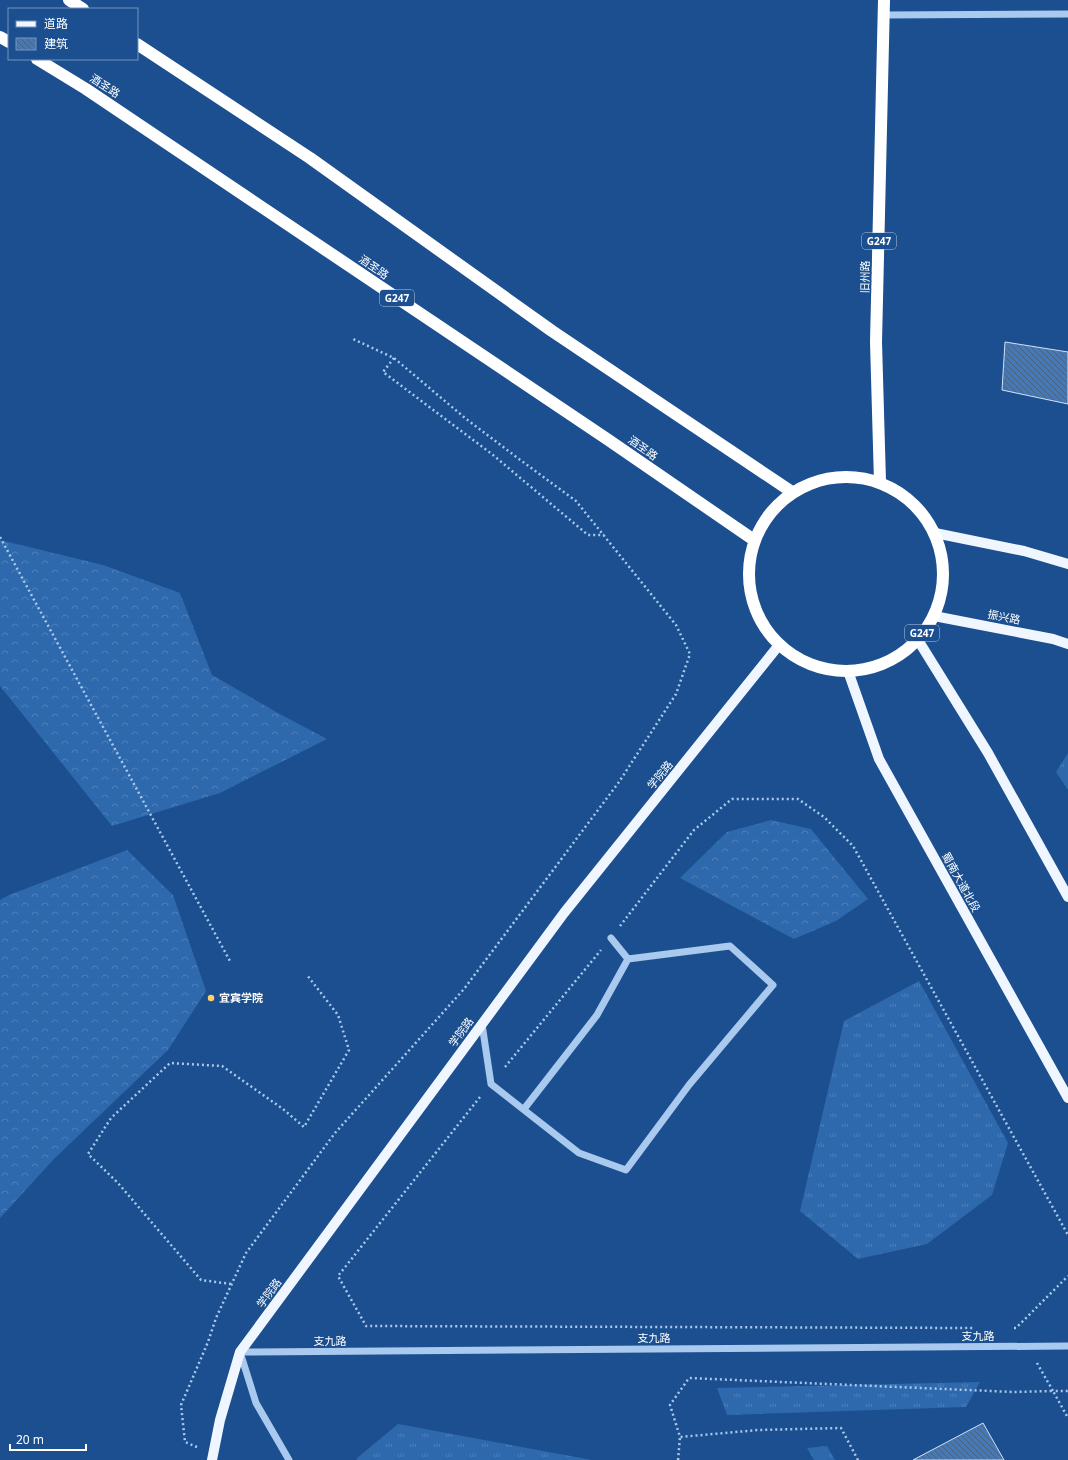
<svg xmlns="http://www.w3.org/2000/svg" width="1068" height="1460" viewBox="0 0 1068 1460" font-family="'Noto Sans','Noto Sans SC',sans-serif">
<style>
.grass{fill:url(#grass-tufts)}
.forest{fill:url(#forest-crowns)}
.building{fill:url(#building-back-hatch);stroke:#cfe3fa}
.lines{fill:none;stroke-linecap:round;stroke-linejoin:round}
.path{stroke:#a9c9ee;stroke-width:2.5;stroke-dasharray:2 3;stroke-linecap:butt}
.minor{stroke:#a9c9ee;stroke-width:7}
.major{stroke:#f0f6ff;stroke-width:10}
.highway{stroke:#fff;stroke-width:12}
.poi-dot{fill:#ffd166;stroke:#1b4f8f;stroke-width:1.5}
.labels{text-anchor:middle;stroke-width:3;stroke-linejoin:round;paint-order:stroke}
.shield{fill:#1b4f8f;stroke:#bbcadd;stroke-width:1}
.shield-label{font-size:10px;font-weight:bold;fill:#fff}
.street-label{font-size:11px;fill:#fff;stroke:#1b4f8f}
.poi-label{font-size:11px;font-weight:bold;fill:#fff;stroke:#1b4f8f;text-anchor:start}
</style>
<defs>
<pattern id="grass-tufts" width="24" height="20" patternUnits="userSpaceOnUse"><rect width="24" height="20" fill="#2e69ad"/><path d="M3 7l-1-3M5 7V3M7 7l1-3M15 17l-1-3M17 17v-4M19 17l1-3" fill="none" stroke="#4d80b9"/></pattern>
<pattern id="forest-crowns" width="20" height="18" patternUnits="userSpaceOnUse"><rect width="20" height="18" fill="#2e69ad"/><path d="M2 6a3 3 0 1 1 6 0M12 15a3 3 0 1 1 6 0" fill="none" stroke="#4d80b9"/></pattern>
<pattern id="building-back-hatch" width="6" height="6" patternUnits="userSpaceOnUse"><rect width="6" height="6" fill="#4478b7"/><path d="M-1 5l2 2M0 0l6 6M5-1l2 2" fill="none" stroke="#486282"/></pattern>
</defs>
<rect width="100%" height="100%" fill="#1b4f8f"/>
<path class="grass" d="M1068,753V790L1056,772Z
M919,981L1008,1143L992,1195L927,1244L858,1259L800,1211L844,1021Z
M980,1382L966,1407L727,1415L717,1388Z
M398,1424L592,1460H357V1458Z
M827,1446L835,1460H814L807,1448Z"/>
<path class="forest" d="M0,540L103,565L180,593L212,675L278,713L327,739L220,793L112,826L0,686Z
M771,820L811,829L868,899L836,921L794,939L680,878L727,832Z
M127,850L173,895L206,991L168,1050L54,1159L0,1218V900L9,895Z"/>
<path class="building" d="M1005,342L1068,352V404L1002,390Z
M983,1423L1004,1460H913Z"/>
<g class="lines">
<path class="path" d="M394,358L383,372L493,455L588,535H604
M0,537L231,963
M620,926L694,830L732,799H798L824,817L853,846L1068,1235
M505,1067L601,950
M480,1097L338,1276L366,1326L973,1328
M231,1284L201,1280L118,1183L88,1154L111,1118L170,1063L222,1066L283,1109L304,1127L349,1050L338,1015L307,975
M1014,1328H1016L1068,1276
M1037,1363L1053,1391H1068
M197,1447L185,1442L181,1405L208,1342L216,1318L246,1253L335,1133L464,989L619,782L676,694L690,654L676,625L576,501L519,459L465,418L394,358L353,339
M678,1460L680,1437
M858,1460L841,1428L758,1430L680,1437L670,1405L689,1378L1014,1392L1053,1391L1068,1418"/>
<path class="minor" d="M884,15L1068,14
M482,1024L491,1084L579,1153L626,1170L689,1085L773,985L730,946L628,959
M524,1109L597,1015L628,959L611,938
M289,1460L256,1403L240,1352L1068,1346"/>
<path class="major" d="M935,533L1024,551L1068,564
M934,616L1053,639L1068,644
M918,640L988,753L1068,897
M848,671L879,759L1068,1098
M212,1460L220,1420L240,1352L564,913L779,645"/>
<path class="highway" d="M69,0L83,9
M0,37L9,42
M137,44L310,158L552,331L792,492
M37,59L86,89L607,439L754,540
M749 574a97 97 0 1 1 194 0a97 97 0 1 1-194 0Z
M880,482L876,342L884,0"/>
</g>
<circle class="poi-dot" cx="211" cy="998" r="4"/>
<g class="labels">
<g class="shield">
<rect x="862" y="233" width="34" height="16" rx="3"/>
<rect x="380" y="290" width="34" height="16" rx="3"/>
<rect x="905" y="625" width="34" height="16" rx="3"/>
</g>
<g class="shield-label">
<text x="879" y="245">G247</text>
<text x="397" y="302">G247</text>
<text x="922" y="637">G247</text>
</g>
<g class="street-label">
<text transform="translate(105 86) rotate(33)" y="4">酒圣路</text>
<text transform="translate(374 267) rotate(34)" y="4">酒圣路</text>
<text transform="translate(865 277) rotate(-89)" y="4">旧州路</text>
<text transform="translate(643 448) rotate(35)" y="4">酒圣路</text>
<text transform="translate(1004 617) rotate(11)" y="4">振兴路</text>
<text transform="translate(660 775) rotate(-51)" y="4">学院路</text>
<text transform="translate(961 882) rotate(61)" y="4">蜀南大道北段</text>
<text transform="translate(461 1032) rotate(-54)" y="4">学院路</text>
<text transform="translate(269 1293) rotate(-54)" y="4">学院路</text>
<text x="978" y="1340">支九路</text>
<text x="654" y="1342">支九路</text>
<text x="330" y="1345">支九路</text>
</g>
<g class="poi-label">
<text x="219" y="1002">宜宾学院</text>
</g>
</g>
<rect x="8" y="8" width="130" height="52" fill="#1b4f8f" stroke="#7695bc"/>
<rect x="16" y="21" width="20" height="6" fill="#f0f6ff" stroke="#7695bc"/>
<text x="44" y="28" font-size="12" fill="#ffffff">道路</text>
<rect x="16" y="38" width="20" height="12" fill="url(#building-back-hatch)" stroke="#7695bc"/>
<text x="44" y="48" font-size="12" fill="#ffffff">建筑</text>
<path d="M10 1444v6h76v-6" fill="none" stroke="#ffffff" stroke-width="2"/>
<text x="16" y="1444" font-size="12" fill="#ffffff" stroke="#1b4f8f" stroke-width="3" paint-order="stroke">20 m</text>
</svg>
